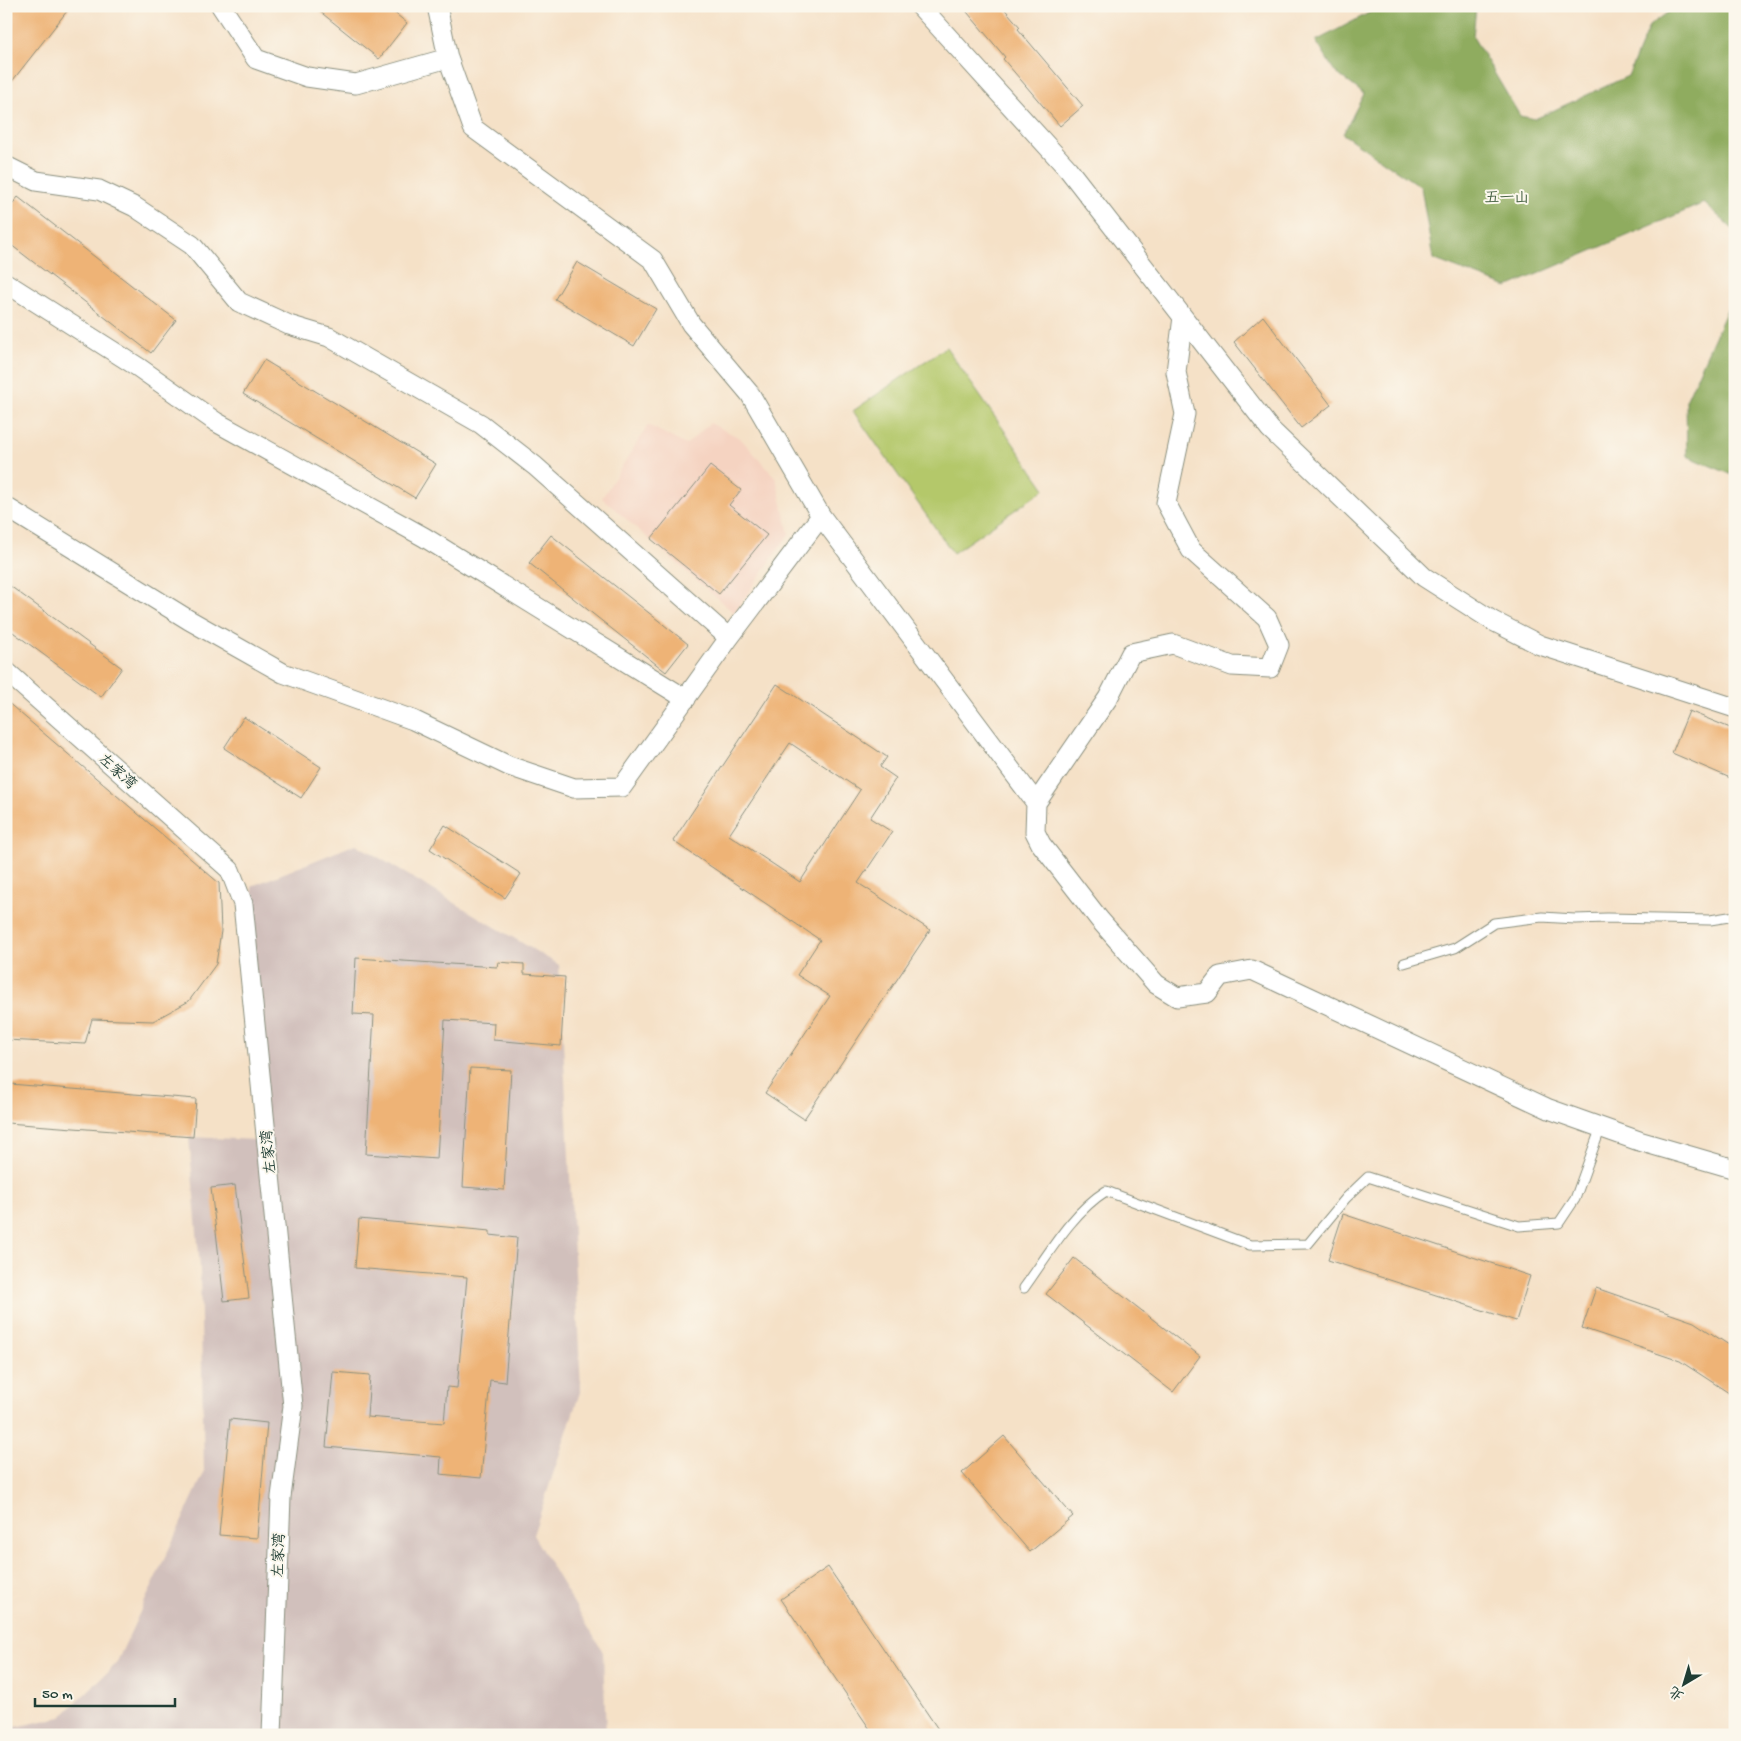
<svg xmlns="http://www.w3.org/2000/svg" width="1741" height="1741" viewBox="0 0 1741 1741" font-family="'Gochi Hand','LXGW WenKai TC',sans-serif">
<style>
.built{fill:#f5d3c1}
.industrial{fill:#d1c0bc}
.green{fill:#b4c86b;stroke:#6a8250}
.forest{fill:#8fac5f;stroke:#57744a}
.building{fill:#eeb376;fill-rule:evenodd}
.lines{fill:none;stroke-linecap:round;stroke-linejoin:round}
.lane-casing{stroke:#8a8f7e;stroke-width:11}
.street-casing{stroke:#8a8f7e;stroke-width:21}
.lane{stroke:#fff;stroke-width:9}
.street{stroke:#fff;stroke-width:19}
.labels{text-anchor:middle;stroke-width:4;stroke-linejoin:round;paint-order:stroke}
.park-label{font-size:15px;fill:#446042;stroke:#fbf7ec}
.street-label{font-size:15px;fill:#1f3d34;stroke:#fbf7ec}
</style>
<rect width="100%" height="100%" fill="#fbf7ec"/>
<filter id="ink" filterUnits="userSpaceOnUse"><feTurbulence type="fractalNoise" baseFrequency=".02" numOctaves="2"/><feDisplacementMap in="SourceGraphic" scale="10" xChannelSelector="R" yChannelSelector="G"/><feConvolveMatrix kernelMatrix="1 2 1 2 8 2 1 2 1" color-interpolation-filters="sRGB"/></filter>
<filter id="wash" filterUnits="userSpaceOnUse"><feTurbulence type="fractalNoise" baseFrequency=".0096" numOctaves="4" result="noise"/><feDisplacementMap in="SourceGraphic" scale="20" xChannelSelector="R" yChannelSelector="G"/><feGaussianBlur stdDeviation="1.12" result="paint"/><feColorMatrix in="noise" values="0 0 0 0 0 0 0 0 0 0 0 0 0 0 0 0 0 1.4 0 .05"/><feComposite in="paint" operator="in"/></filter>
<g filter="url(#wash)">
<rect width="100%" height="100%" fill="#f5e1c7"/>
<path class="built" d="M710,423L740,438L776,478L789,534L734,613L602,498L648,425L686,445Z"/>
<path class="industrial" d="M356,844L559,965L581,1389L533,1535L603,1652L606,1735H6V1729L61,1717L116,1664L204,1473L200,1268L189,1137L258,1140L252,886Z"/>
<path class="green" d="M946,347L1045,489L953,553L853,411Z"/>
<path class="forest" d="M1382,6H1476L1473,37L1520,116L1535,119L1628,76L1649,26L1677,6H1735V231L1704,203L1507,287L1433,259L1421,187L1343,134L1364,94L1335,72L1316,41Z
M1735,292V476L1687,456L1686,401Z"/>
<g id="blocks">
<path class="building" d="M6,6H71L6,89Z
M313,6H386L407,23L379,59Z
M962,6H1002L1020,27L1018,29L1083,106L1060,126L1003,59L1005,57Z
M18,197L176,320L151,353L6,241V212Z
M577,262L656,309L634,346L555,299Z
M1263,316L1331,405L1301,428L1234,342Z
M264,360L436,464L415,498L243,394Z
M710,466L741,490L729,505L767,535L719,594L651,539Z
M551,535L688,644L666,672L529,563Z
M6,583L122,668L101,697L6,627Z
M777,684L887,757L880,767L896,778L870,818L892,832L858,883L930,930L804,1119L765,1093L830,996L797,975L820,940L673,841ZM790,743L860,790L800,882L729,835Z
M6,701L219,883L221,931L216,964L189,1001L153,1021L92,1019L85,1044L6,1040Z
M1689,711L1735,730V780L1672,753Z
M244,717L321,767L301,798L224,748Z
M445,825L521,874L505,898L430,849Z
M356,958L497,967L498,962L524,964V974L565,977L561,1046L493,1040L494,1023L445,1020L437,1159L366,1154L374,1015L353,1014Z
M470,1068L511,1070L504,1190L463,1187Z
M10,1084L196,1099L193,1137L7,1123Z
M235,1185L249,1298L224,1301L211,1188Z
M1343,1214L1530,1276L1516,1321L1328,1260Z
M359,1219L490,1231V1235L517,1238L505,1382L490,1380L481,1478L440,1474L441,1457L326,1447L333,1372L370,1375L367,1417L444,1423L447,1387L457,1388L467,1277L355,1268Z
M1074,1258L1200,1356L1173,1392L1046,1294Z
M1596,1288L1694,1322L1735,1349V1397L1680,1361L1582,1328Z
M230,1419L267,1423L257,1538L219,1535Z
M1004,1436L1073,1516L1030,1552L962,1473Z
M828,1567L942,1735H874L781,1599Z"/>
</g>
</g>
<g filter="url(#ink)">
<use href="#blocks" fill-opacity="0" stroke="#8a8f7e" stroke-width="1"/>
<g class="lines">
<g class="lane-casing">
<path id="lane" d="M1404,963L1455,948L1494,923L1542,917L1575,919L1607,918L1710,920L1735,916
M1024,1288C1048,1255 1071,1213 1106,1191L1250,1245L1308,1244L1346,1198L1368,1177L1519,1226L1559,1223L1575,1199L1601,1127"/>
</g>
<g class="street-casing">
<path id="street" d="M221,6L256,59L307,77L356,84L448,58
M437,6L448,58L473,128L653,260L691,324L750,394L821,516L1036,803
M920,6L1068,169L1270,429L1424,577L1493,621L1540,645L1735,708
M6,166L36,181L99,190L135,207L192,245L239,302L289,325L329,337L481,424L535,466L729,638
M6,283L138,367L216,422L424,537L686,699
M1183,317L1176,372L1185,414L1166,503L1191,550L1267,618L1279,645L1270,668L1232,666L1173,644L1131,653L1108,698L1036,803L1035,832L1041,844L1099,919L1156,984L1177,997L1207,993L1220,976L1252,970L1549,1109L1639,1141L1735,1169
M6,507L189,620L283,673L413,720L509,766L574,788L622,787L729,638L821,516
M6,671L230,870L243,904L293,1406L281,1497L272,1735"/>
</g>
<use href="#lane" class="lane"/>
<use href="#street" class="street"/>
</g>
</g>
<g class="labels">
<g class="park-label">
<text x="1507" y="202">五一山</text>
</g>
<g class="street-label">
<text transform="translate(118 771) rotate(42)" y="5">左家湾</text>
<text transform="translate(268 1152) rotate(-96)" y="5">左家湾</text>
<text transform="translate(278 1555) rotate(-88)" y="5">左家湾</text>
</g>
</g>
<rect width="1741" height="1741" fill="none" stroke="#fbf7ec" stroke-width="25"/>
<g transform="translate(1684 1684) rotate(218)" stroke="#fbf7ec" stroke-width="4" paint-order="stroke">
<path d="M0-4L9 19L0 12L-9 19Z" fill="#1f3d34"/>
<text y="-8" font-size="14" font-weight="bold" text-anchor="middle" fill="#1f3d34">北</text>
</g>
<path d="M35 1698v8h140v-8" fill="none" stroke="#1f3d34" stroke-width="2.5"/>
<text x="42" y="1698" font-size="15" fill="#1f3d34" stroke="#fbf7ec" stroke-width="4" paint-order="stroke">50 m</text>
</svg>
